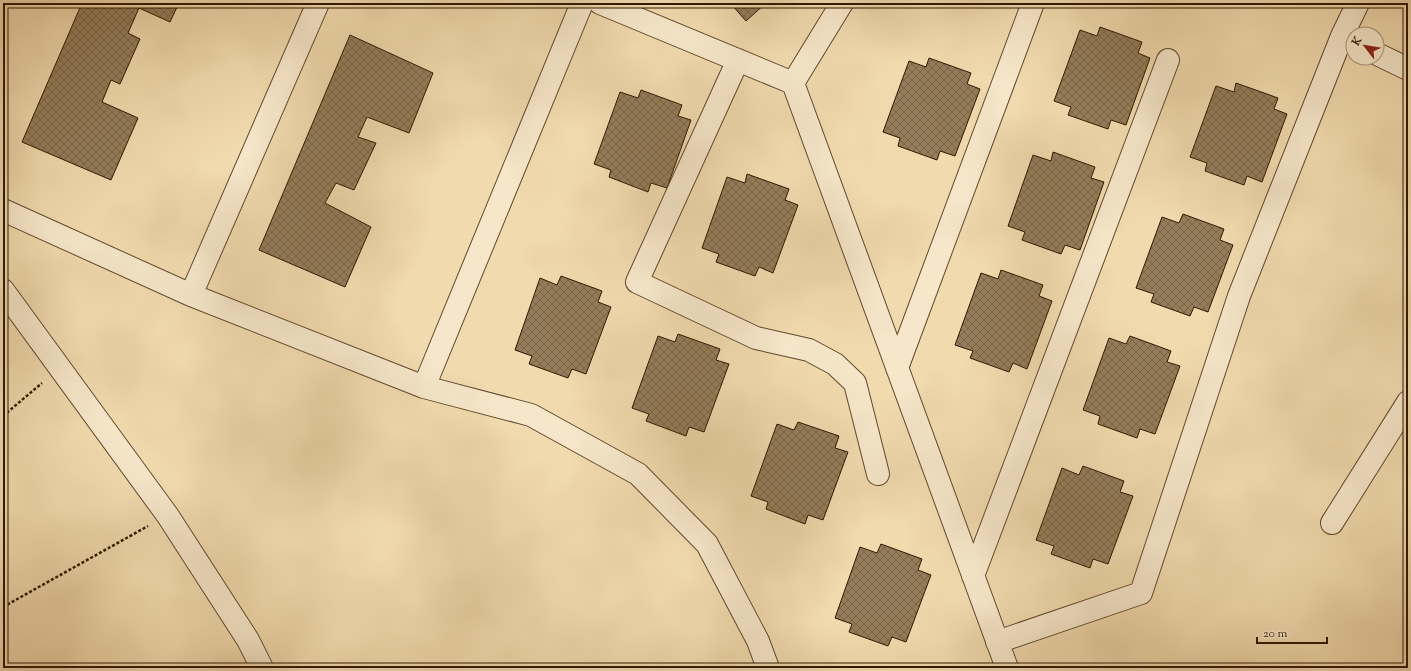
<svg xmlns="http://www.w3.org/2000/svg" width="1411" height="671" viewBox="0 0 1411 671" font-family="'Sorts Mill Goudy',serif">
<style>
.building{fill:url(#building-cross-hatch);stroke:#301800}
.lines{fill:none;stroke-linecap:round;stroke-linejoin:round}
.minor-casing{stroke:#60482c;stroke-width:24}
.path{stroke:#301800;stroke-width:2.5;stroke-dasharray:3 2;stroke-linecap:butt}
.minor{stroke:#f6e7ca;stroke-width:22}
</style>
<defs>
<pattern id="building-cross-hatch" width="8" height="8" patternUnits="userSpaceOnUse"><rect width="8" height="8" fill="#947d5a"/><path d="M0 0l8 8M0 8l8-8" fill="none" stroke="#796548"/></pattern>
</defs>
<rect width="100%" height="100%" fill="#f1daae"/>
<filter id="stains"><feTurbulence type="fractalNoise" baseFrequency=".005" numOctaves="4"/><feColorMatrix values="0 0 0 0 .2 0 0 0 0 .09 0 0 0 0 .02 0 0 0 .5 -.17"/></filter>
<radialGradient id="worn" r=".72"><stop offset=".6" stop-color="#630" stop-opacity="0"/><stop offset="1" stop-color="#630" stop-opacity=".3"/></radialGradient>
<path class="building" d="M82,3H179L170,22L139,8L128,33L140,39L120,84L111,80L102,102L138,118L111,180L22,142Z
M730,3H766L746,21Z
M1100,27L1142,42L1138,53L1150,58L1126,125L1111,120L1108,129L1068,115L1071,107L1054,101L1080,30L1097,36Z
M350,35L433,73L409,133L367,117L358,137L376,143L354,190L336,183L325,203L371,227L345,287L259,250Z
M929,58L971,73L967,84L980,89L955,156L940,151L937,160L898,146L900,138L883,132L909,61L926,67Z
M1236,83L1278,98L1274,109L1287,114L1262,182L1247,176L1244,185L1205,171L1207,163L1190,157L1216,86L1234,92Z
M641,90L682,105L678,116L691,120L667,188L651,183L648,192L609,177L611,170L594,164L620,92L638,98Z
M1053,152L1095,167L1091,178L1104,182L1080,250L1065,245L1061,254L1022,240L1025,232L1008,226L1033,155L1051,161Z
M747,174L789,189L785,200L798,205L773,273L759,267L755,276L716,262L719,254L702,248L727,177L745,183Z
M1183,214L1224,229L1220,240L1233,245L1208,312L1194,307L1190,316L1151,302L1154,294L1136,288L1162,217L1179,223Z
M1001,270L1043,285L1039,296L1052,301L1027,369L1013,363L1009,372L970,358L973,351L955,345L981,273L998,279Z
M561,276L602,291L598,302L611,307L586,374L572,369L568,378L529,364L532,356L515,350L540,278L557,285Z
M678,334L720,349L716,360L729,364L704,432L689,427L686,436L646,421L649,414L632,408L658,336L675,342Z
M1130,336L1171,351L1167,362L1180,366L1155,434L1140,429L1137,438L1098,424L1100,416L1083,410L1109,338L1126,344Z
M798,422L839,436L835,448L848,452L823,520L808,515L805,524L766,509L768,502L751,496L777,424L794,430Z
M1083,466L1124,481L1120,492L1133,496L1108,564L1093,559L1090,568L1051,554L1054,546L1036,540L1062,468L1079,475Z
M881,544L922,559L918,570L931,575L906,642L892,637L888,646L849,632L852,624L835,618L860,547L877,553Z"/>
<g class="lines">
<g class="minor-casing">
<path id="minor" d="M600,3L793,83L1007,668
M1377,54L1408,69
M738,60L637,282L756,338L809,350L835,364L855,383L878,474
M793,83L842,3
M3,210L191,295L424,387L531,415L638,474L707,544L758,641L768,668
M3,290L168,516L248,640L262,668
M191,295L318,3
M897,368L1033,3
M424,387L582,3
M1332,523L1408,402
M973,576L1168,60
M997,642L1141,593L1239,296L1342,36L1358,3"/>
</g>
<path class="path" d="M3,416L42,383
M3,573L7,574L5,606
M3,607L148,526"/>
<use href="#minor" class="minor"/>
</g>
<rect width="1411" height="671" fill="none" stroke="#f1daae" stroke-width="16"/>
<rect x="4" y="4" width="1403" height="663" fill="none" stroke="#301800" stroke-width="2"/>
<rect x="8" y="8" width="1395" height="655" fill="none" stroke="#301800"/>
<g transform="translate(1365 46) rotate(301)"><circle r="19" fill="#f6e7ca" stroke="#a79479"/>
<path d="M0-3L7 15L0 10L-7 15Z" fill="#8f2418"/>
<text y="-6" font-size="11" font-weight="bold" text-anchor="middle" fill="#301800">K</text>
</g>
<path d="M1257 637v6h70v-6" fill="none" stroke="#301800" stroke-width="2"/>
<text x="1263" y="637" font-size="12" fill="#301800" stroke="#f6e7ca" stroke-width="3" paint-order="stroke">20 m</text>
<rect width="100%" height="100%" filter="url(#stains)"/>
<rect width="100%" height="100%" fill="url(#worn)"/>
</svg>
